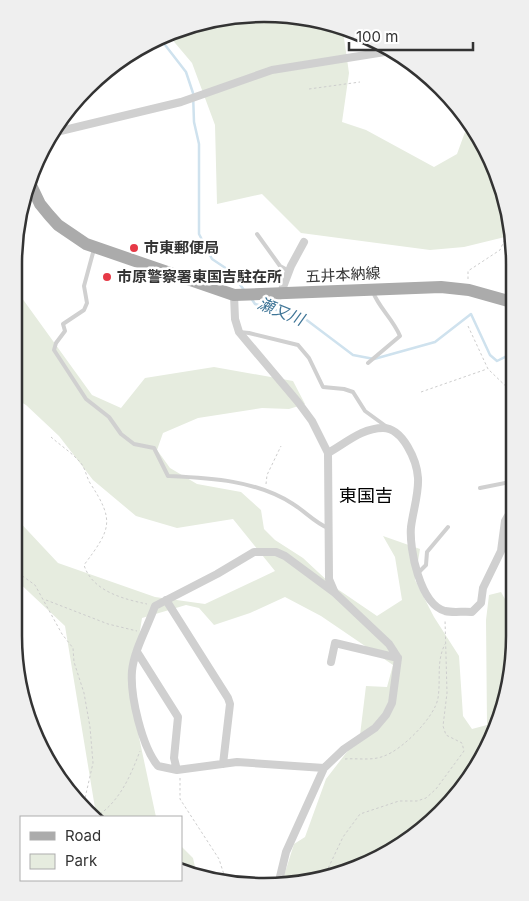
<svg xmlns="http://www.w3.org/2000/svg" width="529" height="901" viewBox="0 0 529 901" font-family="Inter,'Noto Sans JP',sans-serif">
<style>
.green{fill:#e6ecdf}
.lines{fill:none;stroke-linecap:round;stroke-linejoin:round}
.stream{stroke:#cfe2ee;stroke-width:2.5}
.path{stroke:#cdcdcd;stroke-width:1;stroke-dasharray:2.5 2.5;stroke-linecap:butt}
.lane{stroke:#d0d0d0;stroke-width:4}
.street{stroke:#d0d0d0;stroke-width:8}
.primary{stroke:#ababab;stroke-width:12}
.poi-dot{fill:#e63946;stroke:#fff;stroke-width:2}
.labels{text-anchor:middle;stroke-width:5;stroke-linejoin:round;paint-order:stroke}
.poi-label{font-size:15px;font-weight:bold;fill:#333;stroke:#fff;text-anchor:start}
.street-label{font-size:15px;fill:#333;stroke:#fff}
.water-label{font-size:16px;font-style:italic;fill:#3f7597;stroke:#fff}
.quarter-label{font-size:18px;fill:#000;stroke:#fff}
.rim{fill:none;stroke:#333;stroke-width:2.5}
</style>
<rect width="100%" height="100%" fill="#fff"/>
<path class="green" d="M216,19H314L343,31L349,73L342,122L366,130L434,167L457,154L469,121C493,155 506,195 513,235L464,247L430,250L301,233L262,194L217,204L215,125L192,63L170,37Z
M14,287L92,395L121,408L145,378L214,367L293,381L305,404L289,409L262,408L198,418L163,433L157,450L170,468L197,484L241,492L261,510L264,529L275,540L303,558L333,586L377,616L402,600L395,557L383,536L420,549L415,580L434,617L459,656L463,716L472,729L487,725L486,620L489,595L501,592L510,608L515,610V653L502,717L473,776L417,835L345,874L281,885L294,844L305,837L326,779L360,735L366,686L387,687L393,665L321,616L285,597L250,613L214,625L199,608L186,605L142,618L130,695L156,817H93L95,808L65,626L14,578V516L58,563L155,597L205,604L275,571L233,519L177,528L136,516L93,480L59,436L26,405L14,398Z
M181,846L193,858L197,876L181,872Z"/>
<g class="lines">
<path class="stream" d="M162,41L186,72L193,93L194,122L199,144V234L212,259L230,271L244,290
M251,298L255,304L304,318L353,355L374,359L435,342L471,314L490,355L497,361L515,352"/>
<path class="path" d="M309,89L360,82
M468,279V271L500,250L511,226
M468,326L488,369L515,395
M421,392L487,369
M51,437C60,445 72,453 80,462C85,467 86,476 90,483C115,521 111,529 84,565C92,591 123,599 147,604
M266,484L267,475L281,446
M505,563L515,573
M14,570L35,585L62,634L73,648L74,662L84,693L90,727L93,763L83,807
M46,600L108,624L137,631
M345,759C358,758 372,761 384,756C402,750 435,717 438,698C441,679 436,662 445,644
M180,778V799L219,859L226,881
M96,817C120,801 130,777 140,751
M324,877L343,837L360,814L399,801H417L426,798L436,789L464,751L462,743L446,735L443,726L447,693L445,619"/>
<path class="lane" d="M257,234L280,266L289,271
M94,249L84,286L87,303L84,310L63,324L65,331L56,343L54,350L86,399L109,417L121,434L134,444L154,448L168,476C210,478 256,480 293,504C306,512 314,522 328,528
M239,332L249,333L298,345L309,358L323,387L344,389L353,392L365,411L387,427
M368,363L400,336C393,319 379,308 373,292
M480,488L515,481
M418,573L426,565L427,552L448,527"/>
<path class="street" d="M52,133L181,102L272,70L391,51
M234,295L235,319L239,332L298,402L312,421L328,453L329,579L335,593
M280,295L291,266L304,242
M328,453C346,443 362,428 383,428C403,428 417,461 418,478C419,493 413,511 411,527C409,549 420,604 445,611C453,613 464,611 472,612L481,603L483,588L501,551L505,521L515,504
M166,600L228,698L230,704L223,764
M137,652L178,717L174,758L177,770
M331,662L335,643L398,658
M278,885L286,852L324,768L344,749L375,728L386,715L392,703L398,658L389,644L335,593L285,556L276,552H254L217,574L155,606C148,626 134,650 132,671C130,696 142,747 158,766L177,770L237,762L324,768"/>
<path class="primary" d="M29,181L40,204L49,215L58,225L86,244L234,295L441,287L469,290L515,303"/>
</g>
<g class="poi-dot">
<circle cx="134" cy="248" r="5"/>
<circle cx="107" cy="277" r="5"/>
</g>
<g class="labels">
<g class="poi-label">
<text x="144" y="253">市東郵便局</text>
<text x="117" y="282">市原警察署東国吉駐在所</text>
</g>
<g class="street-label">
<text transform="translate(343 275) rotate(-3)" y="5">五井本納線</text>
</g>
<g class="water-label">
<text transform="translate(281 311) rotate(22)" y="6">瀬又川</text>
</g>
<g class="quarter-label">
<text x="366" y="502">東国吉</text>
</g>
</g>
<path d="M0 0H529V901H0ZM264 22H264A242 242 0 0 1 506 264V636A242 242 0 0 1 264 878H264A242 242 0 0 1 22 636V264A242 242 0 0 1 264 22Z" fill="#efefef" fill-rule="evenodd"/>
<path class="rim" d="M264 22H264A242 242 0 0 1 506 264V636A242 242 0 0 1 264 878H264A242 242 0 0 1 22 636V264A242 242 0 0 1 264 22Z"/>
<rect x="20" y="816" width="162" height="65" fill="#ffffff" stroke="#adadad"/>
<rect x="30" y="832" width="25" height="8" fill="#ababab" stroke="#adadad"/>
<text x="65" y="841" font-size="15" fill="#333333">Road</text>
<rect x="30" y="854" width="25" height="15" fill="#e6ecdf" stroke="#adadad"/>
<text x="65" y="866" font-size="15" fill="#333333">Park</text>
<path d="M349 42v8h124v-8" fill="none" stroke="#333333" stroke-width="2.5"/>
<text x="356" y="42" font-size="15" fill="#333333" stroke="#ffffff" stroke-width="4" paint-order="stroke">100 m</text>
</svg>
